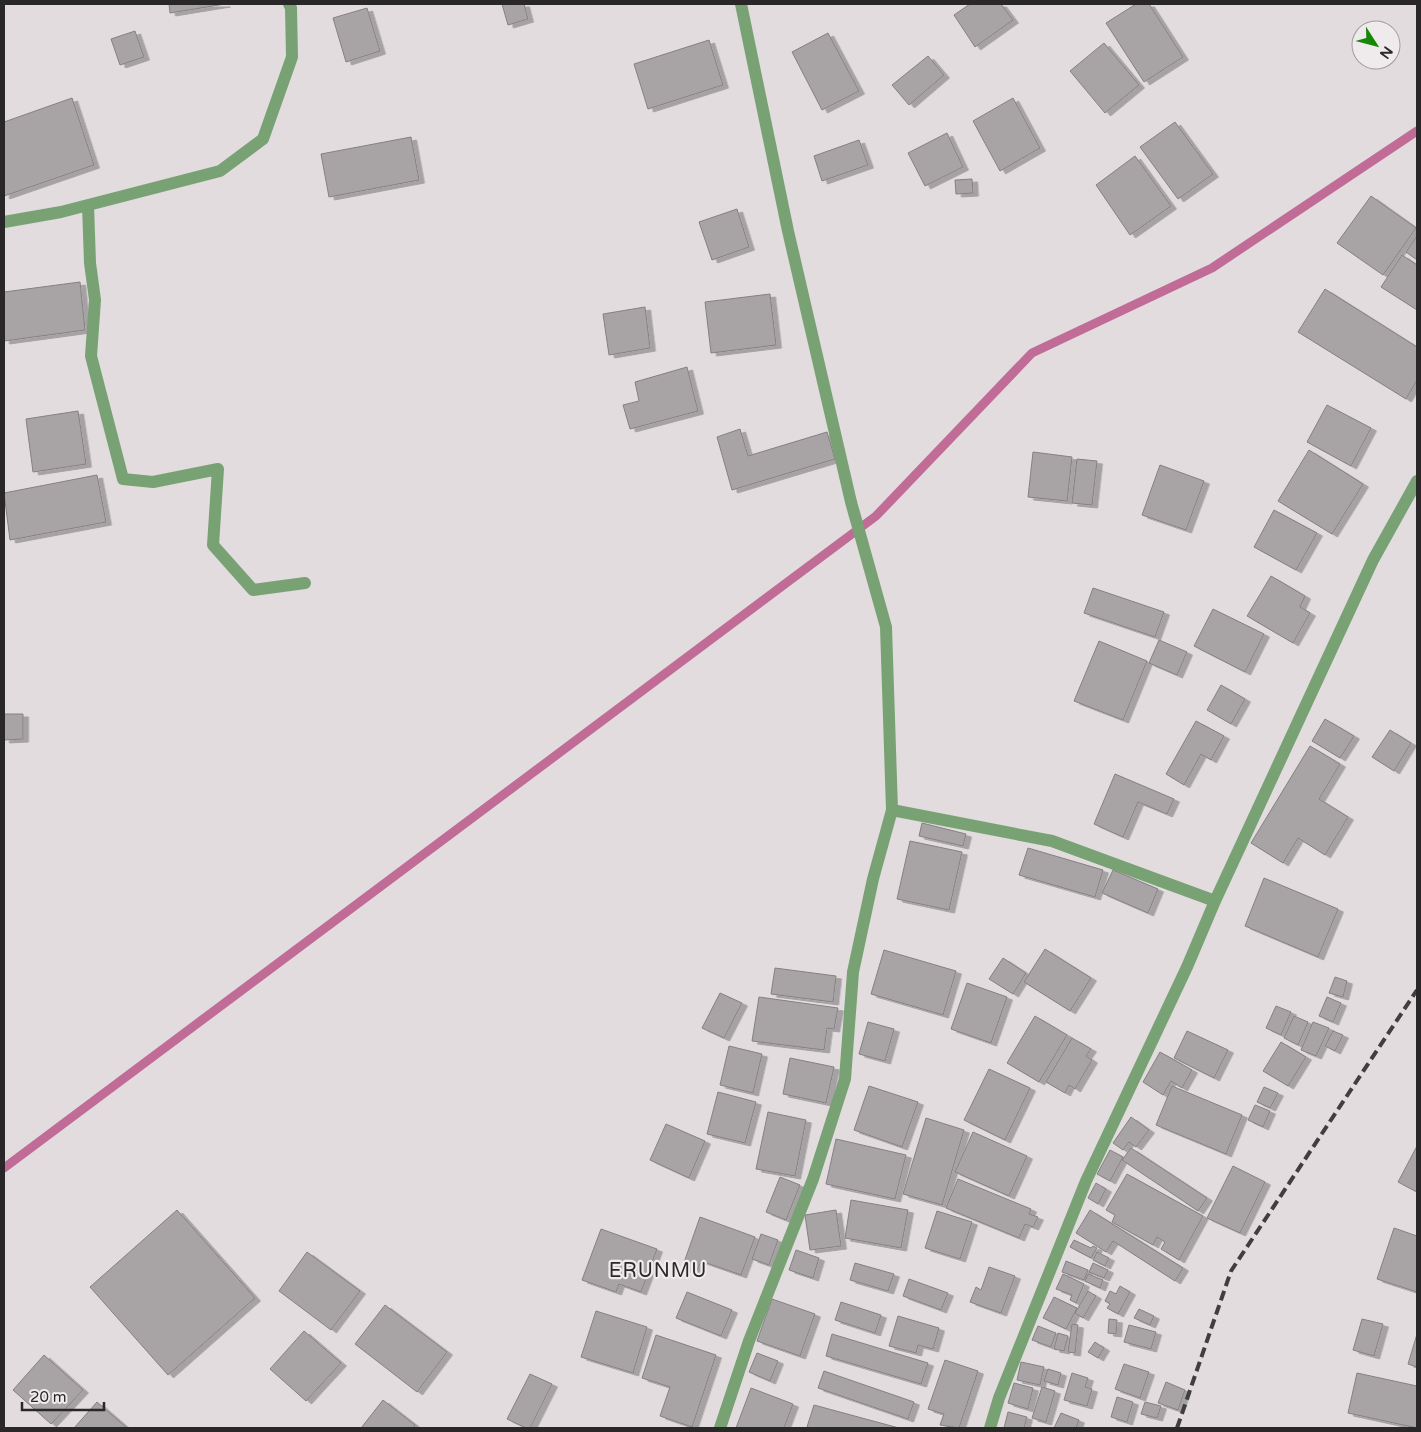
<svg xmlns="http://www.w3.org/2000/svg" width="1421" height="1432" viewBox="0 0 1421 1432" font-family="'Varela Round',sans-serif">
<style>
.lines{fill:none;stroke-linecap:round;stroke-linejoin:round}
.stream{stroke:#c06c96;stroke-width:9}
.building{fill:#a8a3a5;stroke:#858082;filter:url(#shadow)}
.minor{stroke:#79a274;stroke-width:12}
.rail{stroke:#413e40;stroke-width:4;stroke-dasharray:10 5;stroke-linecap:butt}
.labels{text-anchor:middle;stroke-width:4.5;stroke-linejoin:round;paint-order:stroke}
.quarter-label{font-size:20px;letter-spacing:1px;fill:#292728;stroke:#efeaec}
</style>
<defs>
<filter id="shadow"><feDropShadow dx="5.5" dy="3" stdDeviation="0" flood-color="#0004"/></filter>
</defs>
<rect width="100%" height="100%" fill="#e2dcdf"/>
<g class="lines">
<path class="stream" d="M4,1168L876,516L1032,353L1212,268L1417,131"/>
</g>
<path class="building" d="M169,4H225L170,13Z
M502,4H524L528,19L508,25Z
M970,4H1001L1013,20L975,47L954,15Z
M1136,4H1149L1183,57L1144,82L1106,23Z
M367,8L380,51L346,62L333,18Z
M135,31L144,57L120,65L111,39Z
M828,33L859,91L822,110L792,52Z
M709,40L723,85L648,109L634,64Z
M1104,43L1139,85L1105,113L1070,71Z
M928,56L944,75L909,105L892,85Z
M72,98L94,165L4,196V122Z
M1013,98L1040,148L1000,171L973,121Z
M1175,122L1213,174L1178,199L1140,147Z
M947,133L963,167L925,186L908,153Z
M411,137L419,180L329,197L321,154Z
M859,140L868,165L822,181L814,156Z
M1135,156L1171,206L1130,235L1096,185Z
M972,179L973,193L956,194L955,180Z
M1371,196L1416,228L1383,275L1337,243Z
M737,209L749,247L712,260L699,222Z
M1417,236V260L1406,252Z
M1402,255L1417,265V310L1381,287Z
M80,282L85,330L4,341V292Z
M1325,289L1417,347V380L1406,399L1298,332Z
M770,294L776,345L711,353L705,302Z
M645,307L650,348L609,355L603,314Z
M687,367L698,411L630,429L623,405L639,401L635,382Z
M1327,405L1371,428L1351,466L1307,442Z
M78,411L86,464L33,472L26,419Z
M740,429L748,456L827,432L835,459L732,490L717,437Z
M1309,450L1363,484L1332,534L1278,501Z
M1033,452L1072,457L1067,501L1028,497Z
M1077,459L1097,461L1092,505L1072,503Z
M1160,465L1204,481L1186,530L1142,515Z
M97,475L106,522L10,540L4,493Z
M1274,510L1317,533L1296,570L1254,547Z
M1271,576L1305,596L1300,607L1310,613L1293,643L1247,616Z
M1093,588L1164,612L1155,637L1084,613Z
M1213,609L1264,634L1245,672L1194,646Z
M1159,640L1187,652L1177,675L1149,663Z
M1099,641L1147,661L1123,720L1074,701Z
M1221,685L1245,699L1231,724L1207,710Z
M4,714H23V739L4,740Z
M1325,719L1354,736L1340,758L1312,741Z
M1196,721L1224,736L1211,760L1201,754L1184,785L1166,774Z
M1390,730L1411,743L1394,771L1372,757Z
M1310,746L1340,764L1319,799L1348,817L1325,855L1298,838L1283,863L1251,843Z
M1115,774L1174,799L1167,814L1138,802L1123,837L1094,824Z
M922,823L966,834L963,846L919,836Z
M910,841L962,852L949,910L897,899Z
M1028,848L1103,870L1095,897L1019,875Z
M1113,870L1158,889L1148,913L1102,893Z
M1264,878L1338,909L1318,957L1245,926Z
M1045,949L1091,978L1070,1011L1024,982Z
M884,950L956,971L943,1015L871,994Z
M1003,958L1026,973L1013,994L989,979Z
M775,968L836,976L833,1002L771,994Z
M1335,977L1347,981L1343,997L1329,993Z
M967,983L1007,997L991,1043L951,1029Z
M720,993L742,1003L724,1038L702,1028Z
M759,997L838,1008L834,1029L827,1028L824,1050L752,1041Z
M1327,997L1341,1003L1333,1022L1319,1016Z
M1276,1006L1291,1012L1281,1035L1266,1028Z
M1035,1016L1067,1035L1039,1082L1007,1063Z
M1294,1016L1308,1022L1298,1045L1284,1038Z
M868,1022L894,1029L885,1061L859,1054Z
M1313,1022L1329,1028L1316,1056L1301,1050Z
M1187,1031L1228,1050L1214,1078L1174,1058Z
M1333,1031L1343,1035L1335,1051L1325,1046Z
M1072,1038L1091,1049L1086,1056L1092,1060L1075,1089L1069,1085L1065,1093L1046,1082Z
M1281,1042L1306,1057L1288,1086L1263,1071Z
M729,1046L762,1054L753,1093L720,1085Z
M1160,1052L1192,1070L1182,1088L1171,1081L1163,1095L1143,1082Z
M790,1058L834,1067L826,1103L783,1094Z
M989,1069L1030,1088L1005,1140L964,1120Z
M869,1086L918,1102L902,1147L854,1130Z
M1172,1086L1242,1115L1226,1154L1156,1125Z
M1264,1087L1278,1093L1270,1108L1257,1102Z
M718,1092L756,1102L745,1143L707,1134Z
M1255,1105L1270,1111L1263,1127L1248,1120Z
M768,1112L806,1120L795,1176L756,1169Z
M1131,1117L1149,1130L1136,1147L1129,1142L1123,1150L1113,1143Z
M926,1118L964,1130L942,1205L903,1194Z
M666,1124L705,1141L689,1178L650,1160Z
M973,1132L1027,1156L1009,1196L955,1172Z
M836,1139L906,1155L895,1199L826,1184Z
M1417,1146V1192L1398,1182Z
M1131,1148L1207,1198L1198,1211L1122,1160Z
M1110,1150L1123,1157L1110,1181L1097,1174Z
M1233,1166L1265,1182L1240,1233L1207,1218Z
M1127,1174L1203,1216L1179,1260L1161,1249L1165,1242L1157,1237L1153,1245L1112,1222L1115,1215L1106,1210Z
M780,1177L800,1185L786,1220L766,1212Z
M958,1179L1031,1209L1029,1214L1038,1217L1033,1227L1025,1224L1019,1238L946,1208Z
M1096,1183L1106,1189L1098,1204L1088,1198Z
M851,1200L908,1210L901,1248L845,1238Z
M177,1210L255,1298L168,1375L90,1287Z
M836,1210L841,1246L810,1250L805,1215Z
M1090,1210L1183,1268L1175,1281L1113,1241L1106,1252L1076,1233Z
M937,1211L972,1222L960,1259L925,1248Z
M700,1217L755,1237L741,1275L701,1261L696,1273L682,1268Z
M1394,1228L1417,1236V1292L1377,1279Z
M601,1229L657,1249L641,1292L619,1284L616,1292L582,1280Z
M761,1234L778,1240L769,1265L752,1259Z
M1074,1240L1091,1248L1093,1246L1097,1248L1091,1258L1070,1247Z
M796,1250L819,1258L813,1278L789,1270Z
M307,1252L360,1291L331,1330L279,1291Z
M1097,1252L1109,1258L1105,1266L1093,1260Z
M1066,1261L1088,1270L1084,1280L1062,1272Z
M855,1263L894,1274L888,1291L850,1280Z
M1093,1263L1108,1270L1104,1278L1089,1272Z
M989,1267L1015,1276L1001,1313L970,1302L976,1287L981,1290Z
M1063,1274L1084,1284L1076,1303L1070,1300L1072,1295L1056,1289Z
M1088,1274L1103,1280L1100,1288L1085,1281Z
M909,1279L948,1293L941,1310L903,1296Z
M1120,1286L1130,1292L1118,1314L1107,1308L1110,1304L1105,1301L1110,1291L1116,1294Z
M1088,1291L1096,1296L1083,1318L1075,1313Z
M687,1292L732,1310L721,1336L676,1318Z
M1054,1297L1077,1308L1066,1329L1043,1318Z
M772,1299L815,1314L800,1356L757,1341Z
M841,1302L881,1315L875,1333L835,1320Z
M385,1305L447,1352L417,1392L355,1344Z
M1139,1309L1154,1316L1150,1325L1134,1318Z
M596,1311L647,1327L633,1373L581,1357Z
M898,1316L939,1328L933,1349L918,1345L916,1353L889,1346Z
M1109,1319L1117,1320L1116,1334L1108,1333Z
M1362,1319L1383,1324L1374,1356L1353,1350Z
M1072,1324L1078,1325L1075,1353L1068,1352Z
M1129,1325L1156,1332L1151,1349L1124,1342Z
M1038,1326L1056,1333L1051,1347L1032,1340Z
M304,1331L341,1363L306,1401L270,1369Z
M1058,1333L1068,1336L1064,1351L1054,1349Z
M832,1334L928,1363L921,1384L826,1356Z
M1417,1334V1367L1408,1364Z
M656,1335L716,1355L692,1427L660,1416L670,1387L642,1378Z
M1095,1342L1104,1348L1098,1358L1088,1352Z
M757,1353L778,1361L770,1381L749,1372Z
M44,1355L83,1390L51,1424L13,1390Z
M945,1360L978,1371L959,1428L940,1425L944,1414L928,1409Z
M1021,1362L1044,1367L1040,1385L1017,1380Z
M1124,1364L1149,1372L1140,1398L1115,1389Z
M1048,1369L1061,1373L1058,1385L1044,1381Z
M824,1371L914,1402L908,1419L818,1388Z
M1072,1373L1088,1378L1085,1387L1092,1389L1087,1406L1064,1400Z
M1357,1373L1417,1386V1428L1348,1413Z
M530,1374L552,1384L530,1428H526L507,1419Z
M1166,1382L1185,1390L1178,1410L1158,1403Z
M1014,1383L1033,1388L1028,1409L1008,1403Z
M1042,1387L1055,1391L1046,1422L1032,1418Z
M751,1388L793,1404L784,1428H736Z
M1117,1397L1133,1402L1127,1422L1111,1417Z
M383,1400L415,1425L413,1428H361Z
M97,1402L127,1428H74Z
M1145,1402L1161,1406L1157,1418L1141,1414Z
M814,1405L899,1428H814L807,1427Z
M1008,1412L1027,1417L1024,1428H1004Z
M1061,1413L1079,1420L1076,1428H1054Z"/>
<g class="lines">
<path class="minor" d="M88,205L90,263L95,300L91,356L123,479L153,482L218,469L213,545L253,590L305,583
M4,222L61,212L220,171L263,139L292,57L291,8L289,4
M892,810L1052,841L1215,901
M720,1428L749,1341L813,1179L845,1079L853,972L873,879L892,810L886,627L851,502L788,231L741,4
M990,1428L999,1398L1086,1181L1187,967L1215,901L1373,560L1417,481"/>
<path class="rail" d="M1177,1428L1231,1271L1417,990"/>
</g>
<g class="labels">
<g class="quarter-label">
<text x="658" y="1277">ERUNMU</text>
</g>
</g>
<rect width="1421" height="1432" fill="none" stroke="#292728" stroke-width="10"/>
<g transform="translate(1376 45) rotate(126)"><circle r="24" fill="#efeaec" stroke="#a09c9e"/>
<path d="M0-4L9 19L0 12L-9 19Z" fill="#178805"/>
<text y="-8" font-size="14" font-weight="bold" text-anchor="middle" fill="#292728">N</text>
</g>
<path d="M22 1402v8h82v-8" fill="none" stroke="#292728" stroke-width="2.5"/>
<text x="30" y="1402" font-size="15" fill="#292728" stroke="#efeaec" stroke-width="4" paint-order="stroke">20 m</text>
</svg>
